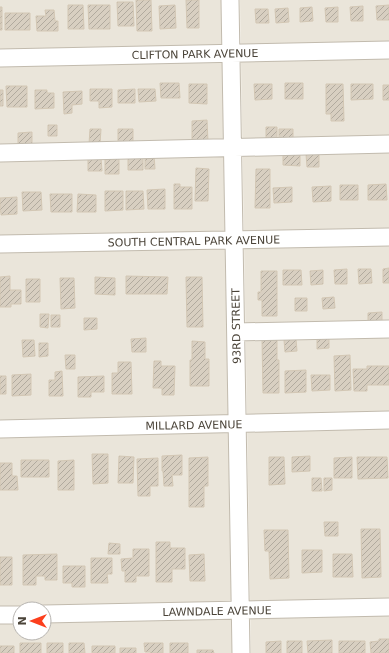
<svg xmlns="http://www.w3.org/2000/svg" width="389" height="653" viewBox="0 0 389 653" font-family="'DejaVu Sans',sans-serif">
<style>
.residential{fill:#eae5da;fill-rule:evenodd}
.building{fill:url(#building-hatch);stroke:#d3c7b4}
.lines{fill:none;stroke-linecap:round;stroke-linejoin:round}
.minor-casing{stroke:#c2bbae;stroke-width:19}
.minor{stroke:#fff;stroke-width:17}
.labels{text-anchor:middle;stroke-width:3.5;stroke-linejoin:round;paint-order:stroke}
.street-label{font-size:11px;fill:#4b4439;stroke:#fff}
</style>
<defs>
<pattern id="building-hatch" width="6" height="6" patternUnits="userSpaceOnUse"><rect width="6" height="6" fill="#d8cfc1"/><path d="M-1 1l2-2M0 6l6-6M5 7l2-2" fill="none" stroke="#b1aa9e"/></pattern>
</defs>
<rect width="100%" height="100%" fill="#f6f3ec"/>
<path class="residential" d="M0,0H221L232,653H0ZM20,609H44V633H20Z
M240,0H389V653H251Z"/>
<path class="building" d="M136,0H151L152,31H137Z
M186,0H199V28H187Z
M117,2H133L134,26H118Z
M68,5H83L84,29H68Z
M88,5H110V29H89Z
M175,5L176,28L160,29L159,6Z
M389,5V20H377L376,6Z
M363,6V21H351L350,7Z
M0,7H2V30H0Z
M312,7L313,21L300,22V8Z
M338,7V22H326L325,8Z
M288,8L289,22L276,23L275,9Z
M255,9H268L269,23H256Z
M45,10H54L55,21H58V31H37L36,16H46Z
M5,13H30V30H5Z
M160,83H179L180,98H161Z
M285,83H303V99H285Z
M189,84H207V104L189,103Z
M254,84H272V99L255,100Z
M326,84H343L344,121H331V114H326Z
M351,84H373V99L351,100Z
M383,85H389V100H383Z
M6,86H27V107H7Z
M90,89H112V107L99,108V101H90Z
M135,89V103H118V90Z
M138,89H155L156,101L139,102Z
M0,90H3V106H0Z
M35,90H47V93H54V108L35,109Z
M82,91V104L72,105V113L64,114L63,92Z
M207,120L208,142L192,143V121Z
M48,125H57V136H48Z
M266,127H277V141H266Z
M90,129H101L100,144H89Z
M118,129H133V143L118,144Z
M279,129H293V141H279Z
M32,132V146H18V133Z
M283,153H300V166L283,165Z
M306,154H319V167H307Z
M128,155H143V170H128Z
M145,155H154L155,169H145Z
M119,156V174H105V157Z
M88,158H101L102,171H88Z
M196,168L209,169L208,201H195Z
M256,169H270V208H255Z
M174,184H180V187H192V209H174Z
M386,184L387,200H368V185Z
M340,185H358V200H340Z
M331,186V201L313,202L312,187Z
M292,187V202L274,203L273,188Z
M165,189V209H148L147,190Z
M105,191H123V210L105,211Z
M126,191H143L144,209L126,210Z
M22,192H41L42,210L23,211Z
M50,194H72V212H51Z
M78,194L96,195V212H77Z
M17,197V214L1,215V212H0V198Z
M389,268V283H383V269Z
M347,269V284H335L334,270Z
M358,269H371L372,283L359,284Z
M283,270H301L302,285H283Z
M323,270V284L311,285L310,271Z
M261,271H277V316H262V300H258V292H261Z
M10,276V290H21V304H11V307H0V277Z
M126,276L168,277L167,294H126Z
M95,277L115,278V295L95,294Z
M186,277H202L203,327H187Z
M60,278H74L75,308L61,309Z
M26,279H40V302H26Z
M334,297L335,308L323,309L322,298Z
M295,298H307V311H295Z
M382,312V326H368V313Z
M40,314H49L48,328L40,327Z
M51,315H60V327H51Z
M84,318H97V329L84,330Z
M317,337H329V348L317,349Z
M146,338V352H132L131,339Z
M296,339L297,351L285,352L284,340Z
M22,340H34L35,356L23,357Z
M262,340H277V360H279V393H263Z
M192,341L205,342V359H209V386H190V360H192Z
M39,343H48V356L39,357Z
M65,355H75V369H66Z
M350,355L351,390L335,391L334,356Z
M154,361H161V366H175L174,395H162V388H153Z
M118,362H131L132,394H112V373H118Z
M367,366H389V385H367V391H354L353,369H367Z
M306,370V392L285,393V371Z
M62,371L63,396H49V380H55V372Z
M31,374V395L12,396V375Z
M311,375H330V390L312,391Z
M0,376H6V394H0Z
M104,376V392H91V397H78V377Z
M92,454H108V483L93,484Z
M182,455V475H172L173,486H164L163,471H162V456Z
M119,456L134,457L133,483H118Z
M310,456V471L292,472V457Z
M208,457V486H204V507H189V458Z
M269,457H284L285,484L269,485Z
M352,457V478H334V458Z
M357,457H387L388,478L358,479Z
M158,458V486H150V496H138L137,459Z
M21,460H49V477H21Z
M74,460V490H58V461Z
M0,463H12V476H17L18,490H0Z
M312,478H321L322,491H312Z
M324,478H332V490L324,491Z
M324,522H338V536H325Z
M361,529H380L381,577L362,578Z
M264,530H288L289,578L270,579L269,551H265Z
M156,542H170V548H185V569H172V582H156Z
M109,543L120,544V554H108Z
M133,549H149V576H136V582H125V571H122L121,559L133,558Z
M302,550H322V572L302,573Z
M57,554V580H45V576H36V585H23V555Z
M204,554L205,581H190L189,555Z
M333,554H352L353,577H333Z
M0,557H12V585H0Z
M91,558H112V574H107L108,583H91Z
M63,566H85V587H72V583H63Z
M379,639H389V653H371L370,642L379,641Z
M332,640V653H308L307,641Z
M281,641V653H266V642Z
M287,641H302V653H287Z
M339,641H365V653H339Z
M20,643H41V653H20Z
M47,643H63V653H47Z
M69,643H84L85,653H69Z
M144,643H163V653H151L150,652H145Z
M170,643H188V653H170Z
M0,646H14V653H0Z
M92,646H115V653H92Z
M120,648H136V653H120Z
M197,650H213L214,653H197Z"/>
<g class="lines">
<g class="minor-casing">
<path id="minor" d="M230,0L241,653
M0,58L389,50
M0,153L389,144
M0,244L389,237
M236,332L389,329
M0,429L389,420
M44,614L389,607
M0,615H20"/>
</g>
<use href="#minor" class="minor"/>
</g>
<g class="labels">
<g class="street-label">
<text transform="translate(195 54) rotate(-1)" y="4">CLIFTON PARK AVENUE</text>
<text transform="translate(194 241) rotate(-1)" y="4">SOUTH CENTRAL PARK AVENUE</text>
<text transform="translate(236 326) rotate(-91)" y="4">93RD STREET</text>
<text transform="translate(194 425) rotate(-1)" y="4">MILLARD AVENUE</text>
<text transform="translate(217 611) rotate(-1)" y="4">LAWNDALE AVENUE</text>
</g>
</g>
<g transform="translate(32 621) rotate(270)"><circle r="19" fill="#ffffff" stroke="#b7b4b0"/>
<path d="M0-3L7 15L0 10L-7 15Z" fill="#fc3f1d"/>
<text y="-6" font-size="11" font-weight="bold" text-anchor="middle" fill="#4b4439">N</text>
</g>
</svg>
